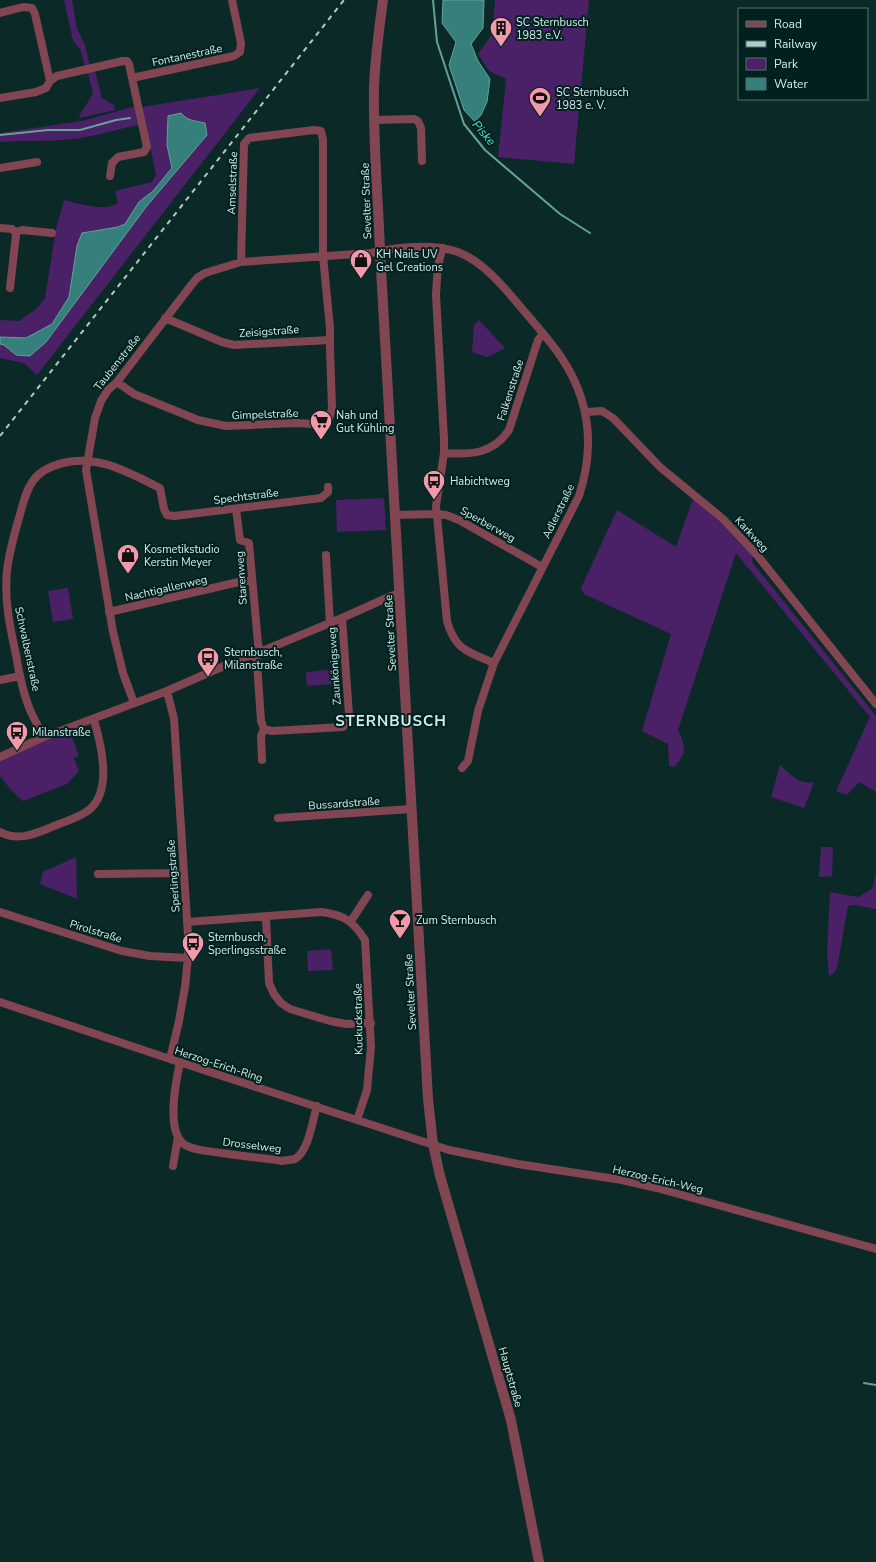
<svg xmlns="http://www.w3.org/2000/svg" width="876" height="1562" viewBox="0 0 876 1562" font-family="'Nunito Sans',sans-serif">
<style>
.green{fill:#4a2067}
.water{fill:#35807a;stroke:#64a19c}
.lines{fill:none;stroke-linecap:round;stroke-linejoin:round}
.stream{stroke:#64a19c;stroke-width:2}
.minor{stroke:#824652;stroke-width:8}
.tertiary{stroke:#824652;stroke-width:10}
.rail{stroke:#afccc8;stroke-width:2;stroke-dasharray:5 5;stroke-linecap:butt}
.labels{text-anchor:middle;stroke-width:4;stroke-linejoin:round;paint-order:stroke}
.poi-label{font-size:11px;fill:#d1eeea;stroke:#02201e;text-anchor:start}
.street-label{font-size:11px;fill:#d1eeea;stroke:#02201e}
.water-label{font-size:12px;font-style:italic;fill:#50e1d6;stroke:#02201e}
.district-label{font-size:15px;font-weight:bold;letter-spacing:1px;fill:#d1eeea;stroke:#02201e}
</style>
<rect width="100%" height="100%" fill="#0b2a27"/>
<path class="green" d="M64,0H72L77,29L85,45L90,67L86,69L80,49L73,41Z
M495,0H589L574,164L498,157L506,79L489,71L478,54L492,34Z
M95,71L102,98L114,105L115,110L80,118L79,116L93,94L88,73Z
M260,88L37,375L24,363L0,358V320L19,321L36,309L45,298L56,229L64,200C81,204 102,212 118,203L115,191L152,182L156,175L142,107Z
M136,106L139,125C117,129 94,137 72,139C48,142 24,140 0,142V133L82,121Z
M479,320L504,347V349L487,357L472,352L474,325Z
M384,498L386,530L337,532L336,500Z
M693,499L720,522L753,556L752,562L876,716V792L859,782L847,795L836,791L870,717L736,553L678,730C686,747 687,753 674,767L669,766L668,744L642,731L671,634L584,594L581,588L617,510L676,547Z
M68,588L73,619L53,622L48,591Z
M339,669L341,683L307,686L306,672Z
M71,734L79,756L74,758L79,771L67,784L23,801L11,790L0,776V761L4,759L44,741Z
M780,765C790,774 799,785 814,782L804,808L771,797Z
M821,847H833L832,876L819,877Z
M76,857L77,899L40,884L43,872Z
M876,873V909L854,905L848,906L837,968L834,973L829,976L827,954L830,892L858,897L872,889Z
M331,949L333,970L308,971L307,951Z"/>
<path class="water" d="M443,0H484L483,28L471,44L478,61L490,79L487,102L481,115L475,122L464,110L449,65L456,42L442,23Z
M181,113C187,121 196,121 205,123L207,135L146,207L46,342L30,356L16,355L4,345L0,344V337L26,338L52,324L69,297L77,246L82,233L118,227L125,224L139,202L153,191L172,168L167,145L168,116Z"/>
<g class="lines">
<path class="stream" d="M433,0L437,42L464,124L485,150L560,214L590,233
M0,135L48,130H80L116,120L130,118
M864,1383L876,1385"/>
<path class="minor" d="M0,13L23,7L32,8L35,14L50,81
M0,98L36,92L46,88L50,81L57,76L123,61H127L129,64L132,78L234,56L240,52L241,43L232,0
M375,120L414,119L418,121L421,128L422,161
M0,168L37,162
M110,176L112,163L118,157L144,152L147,147L132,78
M0,228L12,229L15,232L16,235L10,288
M15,232L22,230L52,233
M443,248C437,263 437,279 436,295L444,439V453L436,506L447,621C455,650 468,652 494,663
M165,318L222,342L234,345L330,340
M117,382L134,394L186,415L198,420L226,426L295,423L313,424L325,423L329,418L332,409L330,349V328L323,256V140L321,131L314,130L249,138L244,144L241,262
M585,412L602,411L613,418L660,467L723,519L757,555L876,704
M444,453C471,455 493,454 509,430L538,340L543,334
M236,509L240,540L249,543L258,643L260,652
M395,515L437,514L446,515L459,520L542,567
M326,555L330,624
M109,612L243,581H251
M255,654L257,663L261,721L264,729L272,731L343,727L347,721L349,714L342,618
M0,680L20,676
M167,691L174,719L188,935V958L185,987L179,1021L170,1059
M134,703L123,673L113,632L86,470L95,418L101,401L108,390L117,382L189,288L197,278L205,273L241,262L371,253C398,247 431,243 458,252C482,261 503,286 519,305C533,322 549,339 561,357C590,400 595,447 579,496L494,663L478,711L468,761L462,768
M44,737C39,728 34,719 30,710C23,693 19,673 16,655C10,627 4,600 7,571C9,553 14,535 19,518C27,489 30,471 63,463C98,454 129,473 160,488L164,509L167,515L174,516L321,498L328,492V487
M0,757L44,737L167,691L240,659L260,652L342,618L391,596L399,594
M262,760L261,736L264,729
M278,818L411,809
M0,832C16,841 32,835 47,829C60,823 77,819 89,810C113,790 101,744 94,720
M98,874L184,873
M0,912L122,951L150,956L188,958
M266,917L269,983L274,994L281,1003L290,1009L330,1021L346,1024L371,1023
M351,921L368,895
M187,922L322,912C344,915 353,921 365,940L371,1047L367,1090L357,1120
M0,1002L170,1059L449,1150L518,1164L622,1180L657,1188L876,1249
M180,1062C176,1081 165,1132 185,1145C195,1151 210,1151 221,1153C241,1156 262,1158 282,1161C286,1160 291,1160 295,1159C309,1151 312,1121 317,1106
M173,1166L178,1137"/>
<path class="tertiary" d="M383,0C379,29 375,59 374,88C373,142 378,197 380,251L428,1099L433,1144L440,1176L511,1420L539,1562"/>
<path class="rail" d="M0,436L344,0"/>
</g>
<defs>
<g id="building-pin" transform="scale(1.15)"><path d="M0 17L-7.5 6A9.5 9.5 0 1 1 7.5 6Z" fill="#f39aaa" stroke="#02201e"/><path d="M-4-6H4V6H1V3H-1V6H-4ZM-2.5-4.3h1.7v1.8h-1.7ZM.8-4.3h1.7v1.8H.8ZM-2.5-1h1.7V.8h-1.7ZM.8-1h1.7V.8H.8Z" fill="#111"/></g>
<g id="stadium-pin" transform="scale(1.15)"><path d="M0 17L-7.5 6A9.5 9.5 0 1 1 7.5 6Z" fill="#f39aaa" stroke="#02201e"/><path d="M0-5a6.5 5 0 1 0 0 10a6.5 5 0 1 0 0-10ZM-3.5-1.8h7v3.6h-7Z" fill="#111"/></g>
<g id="shop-pin" transform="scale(1.15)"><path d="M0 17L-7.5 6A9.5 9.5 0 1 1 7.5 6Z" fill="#f39aaa" stroke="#02201e"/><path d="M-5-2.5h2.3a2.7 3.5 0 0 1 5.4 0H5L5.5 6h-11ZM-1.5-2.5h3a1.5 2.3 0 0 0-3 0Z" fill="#111"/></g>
<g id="supermarket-pin" transform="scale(1.15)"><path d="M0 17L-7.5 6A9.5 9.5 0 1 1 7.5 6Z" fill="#f39aaa" stroke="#02201e"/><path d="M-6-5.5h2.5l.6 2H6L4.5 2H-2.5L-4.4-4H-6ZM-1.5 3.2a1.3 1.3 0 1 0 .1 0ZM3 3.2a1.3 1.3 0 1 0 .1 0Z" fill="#111"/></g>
<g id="bus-pin" transform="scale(1.15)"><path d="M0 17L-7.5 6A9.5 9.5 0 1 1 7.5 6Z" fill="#f39aaa" stroke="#02201e"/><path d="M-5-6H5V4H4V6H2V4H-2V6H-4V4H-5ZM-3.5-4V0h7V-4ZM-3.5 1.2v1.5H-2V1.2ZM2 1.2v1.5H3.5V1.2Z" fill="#111"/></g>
<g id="bar-pin" transform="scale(1.15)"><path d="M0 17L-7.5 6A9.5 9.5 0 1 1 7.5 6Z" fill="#f39aaa" stroke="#02201e"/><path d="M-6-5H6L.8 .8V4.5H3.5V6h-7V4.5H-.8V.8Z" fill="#111"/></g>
</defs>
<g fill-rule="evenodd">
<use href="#building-pin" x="501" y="28"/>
<use href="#stadium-pin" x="540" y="98"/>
<use href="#shop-pin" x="361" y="260"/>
<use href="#supermarket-pin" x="321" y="421"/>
<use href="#bus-pin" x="434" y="481"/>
<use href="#shop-pin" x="128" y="555"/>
<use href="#bus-pin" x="208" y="658"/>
<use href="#bus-pin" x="17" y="732"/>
<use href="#bar-pin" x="400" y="920"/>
<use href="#bus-pin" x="193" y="943"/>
</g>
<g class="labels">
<g class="poi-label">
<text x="516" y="26">SC Sternbusch<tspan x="516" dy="13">1983 e.V.</tspan></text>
<text x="556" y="96">SC Sternbusch<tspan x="556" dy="13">1983 e. V.</tspan></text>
<text x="376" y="258">KH Nails UV<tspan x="376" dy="13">Gel Creations</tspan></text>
<text x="336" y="419">Nah und<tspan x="336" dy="13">Gut Kühling</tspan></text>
<text x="450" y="485">Habichtweg</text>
<text x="144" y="553">Kosmetikstudio<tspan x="144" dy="13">Kerstin Meyer</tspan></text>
<text x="224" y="656">Sternbusch,<tspan x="224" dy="13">Milanstraße</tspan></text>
<text x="32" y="736">Milanstraße</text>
<text x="416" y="924">Zum Sternbusch</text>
<text x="208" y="941">Sternbusch,<tspan x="208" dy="13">Sperlingsstraße</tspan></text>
</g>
<g class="street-label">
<text transform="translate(187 55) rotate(-12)" y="4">Fontanestraße</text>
<text transform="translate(232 183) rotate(-88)" y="4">Amselstraße</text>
<text transform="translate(366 201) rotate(-92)" y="4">Sevelter Straße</text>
<text transform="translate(269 331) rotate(-4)" y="4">Zeisigstraße</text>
<text transform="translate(117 362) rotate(-52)" y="4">Taubenstraße</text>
<text transform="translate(510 390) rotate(-72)" y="4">Falkenstraße</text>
<text transform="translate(265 414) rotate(-2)" y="4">Gimpelstraße</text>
<text transform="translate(246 496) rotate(-7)" y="4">Spechtstraße</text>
<text transform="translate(558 511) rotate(-64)" y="4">Adlerstraße</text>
<text transform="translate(488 524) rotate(29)" y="4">Sperberweg</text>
<text transform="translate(752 534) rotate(47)" y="4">Karkweg</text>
<text transform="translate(241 578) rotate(-94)" y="4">Starenweg</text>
<text transform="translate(166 588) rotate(-13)" y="4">Nachtigallenweg</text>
<text transform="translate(390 633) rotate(-93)" y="4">Sevelter Straße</text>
<text transform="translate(28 649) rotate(78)" y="4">Schwalbenstraße</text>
<text transform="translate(334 666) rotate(-94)" y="4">Zaunkönigsweg</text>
<text transform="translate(344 803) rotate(-4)" y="4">Bussardstraße</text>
<text transform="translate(173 876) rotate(-94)" y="4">Sperlingstraße</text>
<text transform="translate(96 931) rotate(17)" y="4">Pirolstraße</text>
<text transform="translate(410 992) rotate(-93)" y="4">Sevelter Straße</text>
<text transform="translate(358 1019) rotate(-91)" y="4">Kuckuckstraße</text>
<text transform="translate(219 1064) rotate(18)" y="4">Herzog-Erich-Ring</text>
<text transform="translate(252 1145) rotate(7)" y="4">Drosselweg</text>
<text transform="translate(658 1179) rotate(13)" y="4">Herzog-Erich-Weg</text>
<text transform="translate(511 1377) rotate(74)" y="4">Hauptstraße</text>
</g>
<g class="water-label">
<text transform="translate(484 133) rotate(50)" y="4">Piske</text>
</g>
<g class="district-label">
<text x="391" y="726">STERNBUSCH</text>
</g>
</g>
<rect x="738" y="8" width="130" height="92" fill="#02201e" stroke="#557270"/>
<rect x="746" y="21" width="20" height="6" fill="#824652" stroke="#557270"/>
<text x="774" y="28" font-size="12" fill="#d1eeea">Road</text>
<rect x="746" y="41" width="20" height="6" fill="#afccc8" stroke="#557270"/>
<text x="774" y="48" font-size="12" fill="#d1eeea">Railway</text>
<rect x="746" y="58" width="20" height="12" fill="#4a2067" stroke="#557270"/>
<text x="774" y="68" font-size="12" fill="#d1eeea">Park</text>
<rect x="746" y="78" width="20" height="12" fill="#35807a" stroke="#557270"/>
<text x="774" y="88" font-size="12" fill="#d1eeea">Water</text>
</svg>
